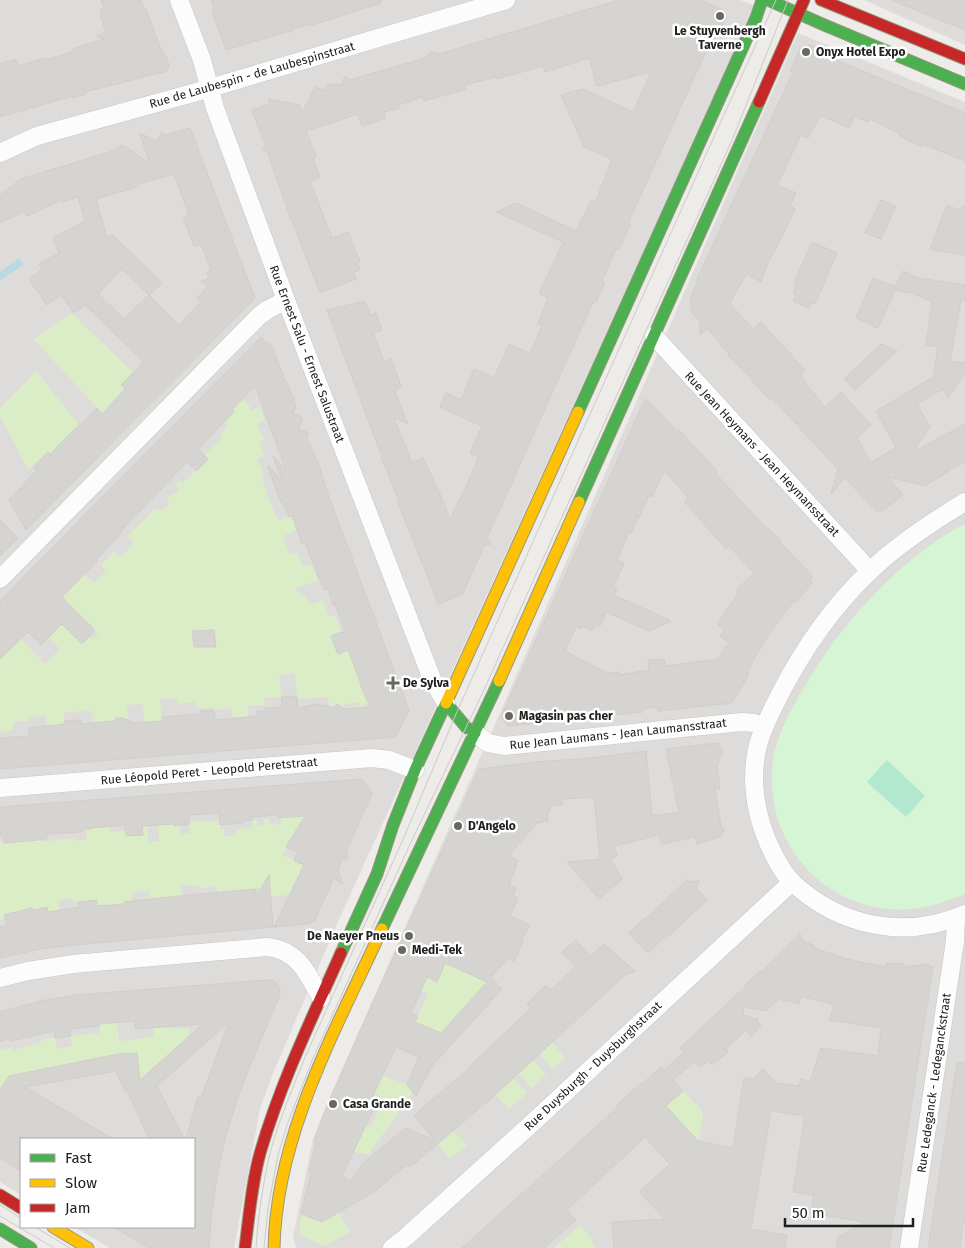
<svg xmlns="http://www.w3.org/2000/svg" width="965" height="1248" viewBox="0 0 965 1248" font-family="'Fira Sans',sans-serif">
<style>
.residential{fill:#dddcda}
.grass{fill:#dbedc6}
.park{fill:#d5f5d5}
.pitch{fill:#b2e7d0}
.water{fill:#badae3}
.building{fill:#d6d4d1;stroke:#d1cdca;fill-rule:evenodd}
.lines{fill:none;stroke-linecap:round;stroke-linejoin:round}
.street-casing{stroke:#c7c6c5;stroke-width:19}
.fast-casing{stroke:#97987f;stroke-width:13}
.slow-casing{stroke:#97987f;stroke-width:13}
.jam-casing{stroke:#97987f;stroke-width:13}
.street{stroke:#fcfcfc;stroke-width:18}
.fast{stroke:#4caf50;stroke-width:11}
.slow{stroke:#ffc107;stroke-width:11}
.jam{stroke:#c62828;stroke-width:11}
.tram{stroke:#cbcbca;stroke-width:1}
.poi-dot{fill:#686766;stroke:#fff;stroke-width:2}
.labels{text-anchor:middle;stroke-width:5;stroke-linejoin:round;paint-order:stroke}
.poi-label{font-size:12px;font-weight:bold;fill:#202020;stroke:#fff;text-anchor:start}
.street-label{font-size:12px;fill:#202020;stroke:#fff}
</style>
<rect width="100%" height="100%" fill="#eeece9"/>
<path class="residential" d="M0,0H740L755,6L336,926L271,1078L260,1109L234,1248H110L74,1227H194V1139H21V1195L0,1182Z
M864,0H965V45Z
M798,33L965,102V1248H296L293,1237L313,1139L331,1094L496,722Z"/>
<path class="grass" d="M71,313L133,372L121,385L125,389L104,416L34,339Z
M36,371L79,425L50,454L47,452L33,467L28,470L0,416V408Z
M243,399L250,407V411L260,407L265,421L257,424L264,439L259,442L265,456L257,459L264,476L261,477L267,491L266,492L278,521L291,516L297,530L283,536L289,554L297,552L303,567L311,564L318,580L295,589C298,593 300,596 305,596L310,605L323,600L329,617L335,615L342,633L331,637L337,654L349,650L360,684L361,686L365,685L371,703L360,707L359,702L344,704L345,709L337,704L330,714L328,697L297,699L295,673L279,675L281,697L264,698L265,705L248,706V716L233,718L231,707L214,710L213,707L197,709L196,702L178,704L177,698L160,699L163,731H145L143,704L127,705L128,720L123,718H115V722L93,724L92,711L64,712L67,763L49,765L46,716L28,717V721L13,722V730L0,732V659L9,650L19,637L45,664L60,649L32,621L46,608L82,644L89,636L93,639L98,634L62,597L84,574L94,583L106,571L101,565L114,551L121,557L134,544L127,536L155,509C160,510 164,510 169,506V502L167,496L169,495L171,496L179,490V488L175,485L180,480L183,483L196,470H197L208,459L204,455L222,438L219,435L228,426L224,422L232,410Z
M310,810L282,855L304,865L293,895L271,896L270,888L225,891L218,897L217,887L199,888L198,885L181,886L182,899H150L149,891L132,892V901L124,902V904L98,916L96,901L74,902C70,897 64,898 58,901L60,910L48,912L47,907L33,910L32,908L4,914L5,918L0,920V842L40,840L41,842L74,838V841L87,840L86,829H91V828L110,826V832L126,831V836L142,827L147,826L149,842L159,841L158,824L174,823V826H180L181,834L190,833L189,822L220,821V829H224V836L236,835V829L253,828L252,820H257L258,825H264L263,819H270L271,825L281,824V818Z
M445,963L487,982L441,1033L415,1022L428,994L421,991L427,977L437,982Z
M117,1022L119,1041L136,1040V1039L154,1037L153,1027L171,1026V1029L189,1028V1036L140,1080L137,1053L118,1054L9,1076L2,1088L0,1114V1050L12,1047L13,1050L41,1043V1039L55,1037L57,1049L72,1046L71,1036L100,1033L99,1024Z
M552,1042L565,1058L552,1069L539,1054Z
M533,1060L546,1074L532,1088L518,1074Z
M382,1075L407,1085L413,1092L368,1155L352,1151L365,1125L371,1127L384,1099L374,1094Z
M513,1078L527,1093L509,1109L496,1095Z
M683,1091L703,1112L699,1141L666,1106Z
M454,1131L467,1146L450,1159L438,1144Z
M339,1212L350,1232L325,1246L299,1235L301,1214L322,1222Z
M580,1225L591,1238L595,1248H554Z"/>
<path class="park" d="M965,524V894C941,904 915,912 888,909C823,902 775,850 772,785C772,771 772,757 777,744C783,724 794,704 805,686C838,630 882,579 936,541C945,535 955,529 965,524Z"/>
<path class="pitch" d="M887,760L925,796L906,817L867,782Z"/>
<path class="water" d="M19,258L24,264L0,281V272Z"/>
<path class="building" d="M101,0H141L144,8L146,9L163,55L165,54L169,65L167,71L85,92L86,94L73,98V96L0,117V64L15,59L18,66L44,58L45,60L73,52V49L104,39L97,36L106,32L100,15L102,14L101,9L104,8Z
M211,0H381V3L312,25L311,24L295,28L291,32H286L226,50L212,12L214,9Z
M619,0H699L721,9L727,16L719,34L718,33L711,48L708,47L629,221L630,224L619,250L616,249L602,281L605,282L596,302H593L487,538L491,544L484,545L472,573H471L463,594L438,604L410,531H409L398,502H399L388,472L382,461L381,454L327,310L365,301L370,315L376,313L382,330L373,333L384,362L391,359L401,386L398,387L399,389L395,391L408,424L394,418L412,463L423,458L441,496L450,520L459,499L460,500L479,457L470,453L482,426L440,407L446,393L461,400L474,369L494,378L509,344L530,353L542,326L538,324L548,298L539,294L563,242L496,212L516,203L576,231L591,201L595,203L612,159L584,147L561,95L583,89L633,112L651,72L597,86L589,58L545,72L543,66L497,79L496,77L465,85L466,89L424,101L423,97L398,105L399,108L384,112L385,118L362,126L358,114L306,131L316,156L313,158L320,177L310,181L332,238L348,232L360,262L357,263L360,270L353,272L356,279L320,293L287,208L267,151L262,150L265,145L252,110L270,104L268,99L300,105L302,113L316,86L323,91L329,85L333,84L341,85L345,76L350,80L425,58L430,53L434,52L439,54Z
M893,0H965V30L893,1Z
M810,45L820,49L819,53L965,113V161L923,144L922,147L899,136L900,134L870,119L868,122L854,116L849,128L820,115L808,138L801,135L777,185L796,193L790,206L795,209L782,237L768,263L761,282L747,274L736,291L730,304L753,329L761,322L805,370L800,375L806,382L805,383L825,407L841,392L871,425L857,438L871,463L896,447L876,411L933,377L938,347L926,345L932,302L912,293L895,290L878,328L856,318L873,278L895,287L903,271L918,278L965,285V301L961,300L950,361L965,363V373L948,398L943,389L917,404L930,427L913,452L965,424V462L951,469L950,470L925,486L888,477L903,495L882,511H876L845,478L831,494L838,469L772,398L770,400L753,382L754,381L728,356L729,354L721,346L719,341L707,329L700,335V321L692,313L690,300L698,280L697,279L793,72L790,71L799,50Z
M190,128L255,298L26,530L9,500L37,470L33,467L48,452L50,454L79,425L80,426L97,408L102,414L125,389L121,385L144,362L85,305L74,313L61,295L47,305L29,279L43,269L39,264L59,253L53,238L85,221L78,197L63,202V199L27,216L25,211L0,223V195L21,179L116,150L118,147L123,145L149,163L140,133L157,142L162,132L166,135ZM174,174L189,215L183,218L194,246L201,244L211,271L207,272L209,279L201,281L207,287L197,298L201,302L179,325L149,295L162,283L113,235L107,237L96,199L130,189L139,186L138,184ZM122,269L149,295L124,319L98,294Z
M881,200L896,206L881,239L865,233Z
M947,205L958,210L965,205V255L930,249Z
M812,242L837,253L815,304L811,303L809,308L793,301L796,295L793,294L797,284L794,283Z
M261,337L268,344H271L286,383L287,382L296,406L293,413L303,418L298,429L309,433L307,438L317,462L318,461L325,486L409,710L396,737L0,769V738L29,736V728L64,724V721L80,720L81,724L115,721V718H124L134,723L162,721V717L201,714L200,711L214,710L215,720L257,716L256,712L265,711V708L282,707L281,697L297,696L298,708L316,704L334,707L337,704L345,709L370,707L360,684H361L348,650L338,654L331,636L345,631L335,604L333,605L328,589L324,590L305,543L302,544L293,518L291,516L289,517L283,502H281L267,465L282,480L273,456L286,470L255,386L232,410L234,412L198,449L201,447L199,450L208,459L197,471L187,462L121,531L122,532L96,560L97,561L62,597L95,630L82,644L62,624L41,645L28,632L0,659V601L40,560L44,563L41,559Z
M881,344L897,351L855,390L844,379Z
M645,399L652,405L677,431L679,430L689,441L692,446H694L708,461L716,470L717,475L767,529L768,528L781,541L780,542L813,577L810,581L812,583L795,603L793,602L770,633L754,659L747,673L749,674L732,703L658,711L657,707L642,709L643,712L508,726L501,717ZM664,471L688,497L684,501L726,549L729,546L754,573L736,590L739,592L721,618L722,619L718,625L725,629L720,636L729,642L718,659L665,666L664,659L648,660L649,670L619,675V672L607,673L565,651L576,627L580,629L582,626L592,631L596,624L600,626L606,612L649,631L671,621L614,595L617,589L613,588L624,563L617,560L629,532L631,533L637,519L634,515L639,518L649,495L652,497Z
M0,520L18,538L0,556Z
M214,630L216,647H194L192,631Z
M718,743L719,748L723,750L717,766L720,788L715,789L721,827L725,829L720,837L697,844L695,837L662,844L659,835L615,846L617,856L610,858L622,879L599,899L567,862L600,859L594,797L562,799L563,804L549,806L550,812H547L548,821L537,823L509,855L518,861L509,885L516,888L513,895L518,898L510,916L530,925L521,941L523,942L514,961L509,958L491,977L502,989L432,1066L416,1096L407,1085L419,1057L396,1047L370,1102L376,1104L342,1176L350,1181L363,1163L406,1128L435,1141L414,1115L471,1067L470,1066L531,1008L527,1004L546,985L551,990L576,966L561,953L576,940L591,956L604,944L635,971L625,975L494,1096L410,1167L408,1164L375,1191L322,1222L301,1214L311,1173L309,1172L316,1142L314,1141L321,1121L360,1031L479,769L534,762L582,759L646,751L652,816L679,812L666,749ZM445,963L487,982L441,1033L415,1022L418,1016L411,1013L427,977L437,982Z
M362,779L372,793L346,852L348,858L342,860L338,870L343,884L333,879L315,920L309,924L274,927L304,865L294,861L297,852L286,847L305,816L278,818V815L252,817V820L243,821V823L220,825L219,813L189,815V824L174,826V824L142,826L143,835L126,836L125,825L91,828V829H81L82,832L46,834L47,839L28,841L4,843V836H0V807Z
M269,875L273,927L64,946L40,949L0,958V927L7,925L4,915L32,908L33,910L47,907L48,912L79,907L78,902L97,900V906L124,904V902L188,895L256,889V897Z
M688,879L691,882L699,881L696,888L707,900L669,936L667,935L648,953L628,933L644,919V920Z
M800,934L803,941L815,946L814,948L847,959L885,967L887,963L904,964L906,967L927,964L933,967L889,1248H836L838,1237L865,1222L811,1213L814,1195L793,1192L805,1116L771,1111L751,1229L787,1235L785,1248H614L612,1222L665,1219L639,1192L670,1164L645,1137L567,1210L576,1220L544,1248H462L619,1106L617,1105L641,1083L642,1084L661,1067L664,1070L684,1052L680,1048L747,985L746,984L760,971L761,972ZM801,996L834,1005L829,1020L881,1028L878,1056L821,1048L810,1082L801,1079L799,1086L776,1083L763,1069L753,1079L744,1078L733,1148L698,1141L666,1106L683,1091L673,1080L694,1062L699,1067L708,1061L712,1065L728,1052L726,1049L746,1030L751,1036L761,1026L757,1021L758,1020L743,1014L744,1007L766,1011L779,999L799,1004Z
M267,980H272L277,984L280,990V995L251,1063L237,1100L225,1139L217,1176L212,1210L209,1248H149L114,1227H194V1139H186L198,1097L201,1098L229,1022L157,1086L184,1139H149L127,1090L125,1091L116,1071L25,1087L113,1139H21V1171L0,1158V1090L9,1076L118,1054L137,1053L140,1080L203,1024L135,1029V1021L99,1024V1026L70,1029L71,1036L55,1038L54,1031L10,1041V1038L0,1041V1012L40,1001L76,995Z
M957,1062L965,1063V1224H963L960,1248H928Z"/>
<g class="lines">
<g class="street-casing">
<path id="street" d="M179,0L202,60L215,108L286,300L432,679L446,703
M0,153L37,136L193,93L506,0
M654,336L870,571
M965,502C932,522 898,544 870,571C833,606 802,651 779,696C771,712 763,727 758,745C752,769 753,792 759,816C764,836 778,869 793,883C841,927 905,940 965,914
M0,579L259,316L267,310L286,300
M475,733L488,743L504,746L742,722L754,723L764,727
M0,788L372,758L389,760L415,770
M0,978L28,971L73,964L267,947C298,950 308,974 321,998
M392,1248L406,1237L529,1126L792,882
M909,1248L955,941L956,918"/>
</g>
<g class="fast-casing">
<path id="fast" d="M768,0L822,24L965,84
M578,412L756,18L762,0
M579,502L759,102
M446,703L466,727L475,733
M382,929L499,681
M341,953L377,874L393,825L415,770L446,703
M0,1229L31,1248"/>
</g>
<g class="slow-casing">
<path id="slow" d="M499,681L579,502
M446,703L578,412
M53,1227L88,1248
M274,1248C276,1136 336,1029 382,929"/>
</g>
<g class="jam-casing">
<path id="jam" d="M821,0L965,59
M759,102L804,0
M0,1195L21,1208
M245,1248C249,1217 252,1180 261,1150C281,1082 312,1018 341,953"/>
</g>
<use href="#street" class="street"/>
<use href="#fast" class="fast"/>
<use href="#slow" class="slow"/>
<use href="#jam" class="jam"/>
<path class="tram" d="M0,1205L21,1218
M0,1216L54,1248
M35,1227L70,1248
M256,1248C258,1216 263,1184 270,1153C279,1120 293,1087 306,1055L405,835L456,714L704,159L776,0
M264,1248L268,1208L278,1155L287,1125L313,1058L411,842L483,692L733,138L788,0"/>
</g>
<g class="poi-dot">
<circle cx="720" cy="16" r="5"/>
<circle cx="806" cy="52" r="5"/>
<path d="M390.5 675.5h5v5h5v5h-5v5h-5v-5h-5v-5h5z"/>
<circle cx="509" cy="716" r="5"/>
<circle cx="458" cy="826" r="5"/>
<circle cx="409" cy="936" r="5"/>
<circle cx="402" cy="950" r="5"/>
<circle cx="333" cy="1104" r="5"/>
</g>
<g class="labels">
<g class="poi-label">
<text x="720" y="35" text-anchor="middle">Le Stuyvenbergh<tspan x="720" dy="14">Taverne</tspan></text>
<text x="816" y="56">Onyx Hotel Expo</text>
<text x="403" y="687">De Sylva</text>
<text x="519" y="720">Magasin pas cher</text>
<text x="468" y="830">D'Angelo</text>
<text x="399" y="940" text-anchor="end">De Naeyer Pneus</text>
<text x="412" y="954">Medi-Tek</text>
<text x="343" y="1108">Casa Grande</text>
</g>
<g class="street-label">
<text transform="translate(252 75) rotate(-16)" y="4">Rue de Laubespin - de Laubespinstraat</text>
<text transform="translate(307 354) rotate(69)" y="4">Rue Ernest Salu - Ernest Salustraat</text>
<text transform="translate(762 454) rotate(47)" y="4">Rue Jean Heymans - Jean Heymansstraat</text>
<text transform="translate(618 734) rotate(-6)" y="4">Rue Jean Laumans - Jean Laumansstraat</text>
<text transform="translate(209 771) rotate(-5)" y="4">Rue Léopold Peret - Leopold Peretstraat</text>
<text transform="translate(593 1066) rotate(-43)" y="4">Rue Duysburgh - Duysburghstraat</text>
<text transform="translate(934 1083) rotate(-82)" y="4">Rue Ledeganck - Ledeganckstraat</text>
</g>
</g>
<rect x="20" y="1138" width="175" height="90" fill="#ffffff" stroke="#a6a6a6"/>
<rect x="30" y="1154" width="25" height="8" fill="#4caf50" stroke="#a6a6a6"/>
<text x="65" y="1163" font-size="15" fill="#202020">Fast</text>
<rect x="30" y="1179" width="25" height="8" fill="#ffc107" stroke="#a6a6a6"/>
<text x="65" y="1188" font-size="15" fill="#202020">Slow</text>
<rect x="30" y="1204" width="25" height="8" fill="#c62828" stroke="#a6a6a6"/>
<text x="65" y="1213" font-size="15" fill="#202020">Jam</text>
<path d="M785 1218v8h128v-8" fill="none" stroke="#202020" stroke-width="2.5"/>
<text x="792" y="1218" font-size="15" fill="#202020" stroke="#ffffff" stroke-width="4" paint-order="stroke">50 m</text>
</svg>
